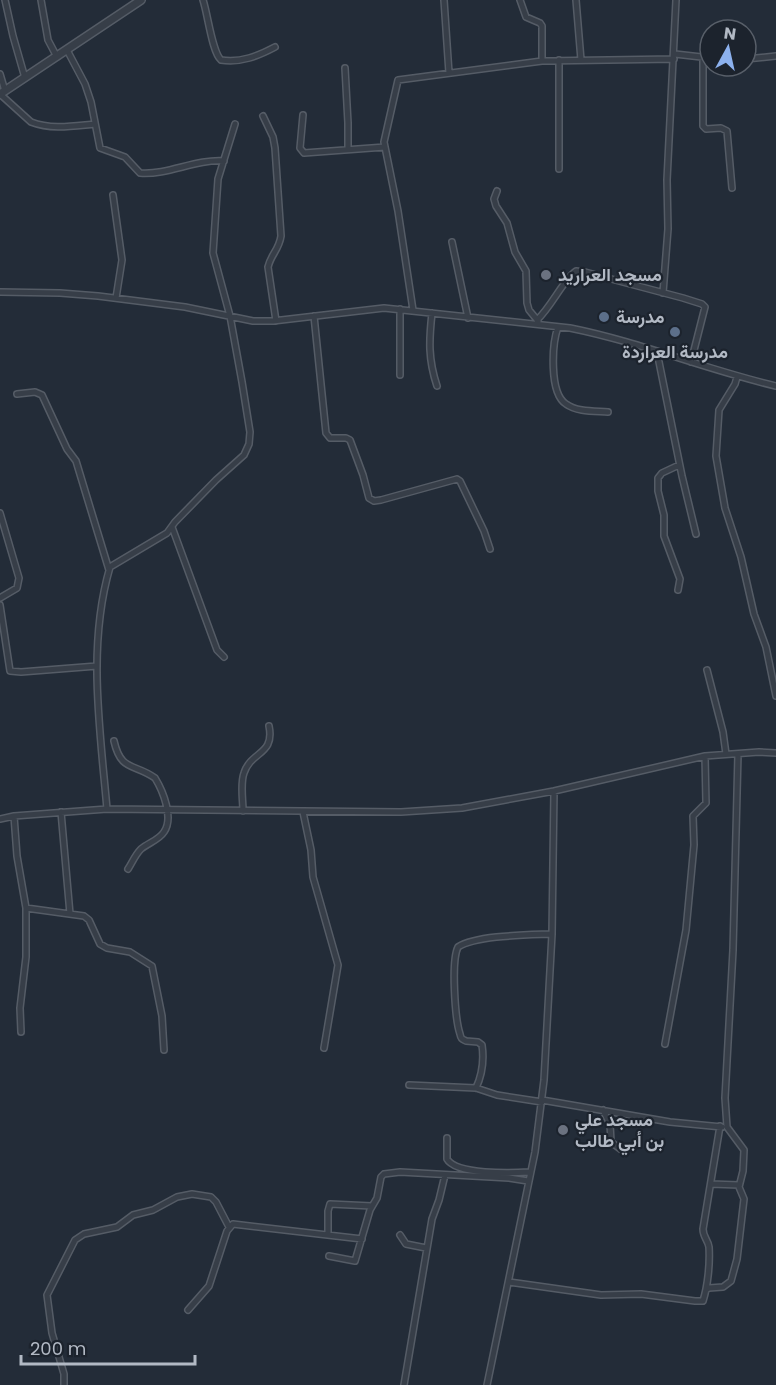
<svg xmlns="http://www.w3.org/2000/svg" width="776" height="1385" viewBox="0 0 776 1385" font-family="Poppins,Vazirmatn,sans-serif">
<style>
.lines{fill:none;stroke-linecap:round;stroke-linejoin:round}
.minor-casing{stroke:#555c66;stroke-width:8}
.tertiary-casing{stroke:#555c66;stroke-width:10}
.minor{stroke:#373e48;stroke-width:5}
.tertiary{stroke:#373e48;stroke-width:7}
.worship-dot{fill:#6b7280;stroke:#1c232d;stroke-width:2}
.service-dot{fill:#5c6f8a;stroke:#1c232d;stroke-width:2}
.labels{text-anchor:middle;stroke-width:4.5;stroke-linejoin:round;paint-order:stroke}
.poi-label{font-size:18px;font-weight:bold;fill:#b2b9c4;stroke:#1c232d;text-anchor:start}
</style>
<rect width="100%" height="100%" fill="#232c38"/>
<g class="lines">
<g class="minor-casing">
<path id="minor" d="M5,0L13,36L25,78
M41,0L48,40L57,57
M203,0C208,15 212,52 221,60C241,63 258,56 275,47
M444,0L449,73
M520,0L526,17L540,23L542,26V61
M576,0L581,60
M67,50L85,84L91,102L100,148L125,157L140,173C169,175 195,159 224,161
M675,54L710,58
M703,58V126L706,129L721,128L727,131L732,188
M746,59L776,56
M345,68L348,123V148
M0,74L5,91
M0,94L31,122C52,130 73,126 95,124
M303,115L300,148L304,153L385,147
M263,116L273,137L275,148L281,236C279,250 271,254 268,267L276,321
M559,169V60
M497,191L494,199L496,206L507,223L515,252L526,271L527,303L529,310L538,321
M113,195L122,260L116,298
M452,242L468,318
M0,292L60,293L98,296L185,307L253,321H273L384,308L570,328C640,342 707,370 776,386
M663,293L668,229L667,180L676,0
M413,310L398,211L384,142L398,80L542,61L674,59
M432,313C429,340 428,359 437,386
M314,316L326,433L330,438H346L350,440L363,475L369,498L374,501L381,500L457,479L460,481L484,531L490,549
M537,320C552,306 563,280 576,271L585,272L683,298L702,304L705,307L691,362
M558,327C552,344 549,393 566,404C577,412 594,411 608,412
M657,352L682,476L696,534
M400,375V309
M737,377L735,384L719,410L716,456L725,508L741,557L754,614L766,647L776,696
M17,394L35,392L42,395L67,449L76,461L109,570
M0,513L19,578L17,588L0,598
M172,527L217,650L224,657
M678,590L680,579L664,536V515L658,491V478L662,473L679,465
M0,605L10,671L21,672L97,666
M707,670L723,732L726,754
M114,741C121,772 134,763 155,778C163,791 174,818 164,832C159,840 148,843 141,849C135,855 132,863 128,869
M107,809C100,729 87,646 110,567L167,533L175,522L216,480L244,455L249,444L250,432L242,382L230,316L213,253L218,179L235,124
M243,811C243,800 240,784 244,773C251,751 275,755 269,726
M61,812L70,914
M303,812L311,850L313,877L338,965L324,1048
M14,816L17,856L26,908V957L20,1008L21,1032
M0,819L14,816L107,809L401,812L462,808L554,791L705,756L759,752L776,753
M26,908L84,916L89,920L100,944L107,948L130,952L152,966L162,1016L164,1050
M665,1044L686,930L694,845L693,816L706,803L705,756
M409,1085L476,1088L497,1095L542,1102
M476,1088C482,1075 484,1059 482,1045L478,1042L466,1041C462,1039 461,1039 460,1034C455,1019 451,961 458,947C477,935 529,935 552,934
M542,1100L670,1122L722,1127
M603,1110L610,1124L611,1142L623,1151
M447,1138V1159C456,1175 512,1173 529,1172
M711,1184L739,1185
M328,1235V1211L330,1204L372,1206
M400,1235L406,1244L426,1248
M329,1256L355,1261L370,1210L377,1198L381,1177L384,1174L400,1172L509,1178L528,1181
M509,1282L601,1295L641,1294L695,1301H703C708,1285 710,1263 709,1247C708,1240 703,1237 703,1229L720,1126
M706,1290L709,1288L723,1287L731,1281L737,1259L744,1199L739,1187L743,1171L744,1150L727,1127L725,1098L733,950L738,754
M188,1310L209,1286L227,1231L233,1224L362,1239
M64,1385V1374L52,1333L47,1295L75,1240L84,1234L117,1227L133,1215L153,1210L177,1197L192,1194L211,1197L216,1202L229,1227
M404,1385L432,1219L439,1200L445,1175
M487,1385L535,1152L544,1080L552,934L554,791"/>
</g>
<g class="tertiary-casing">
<path id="tertiary" d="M0,94L141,0"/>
</g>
<use href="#minor" class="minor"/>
<use href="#tertiary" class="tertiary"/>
</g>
<g class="worship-dot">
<circle cx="546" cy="275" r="6"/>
<circle cx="563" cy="1130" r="6"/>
</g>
<g class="service-dot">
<circle cx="604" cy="317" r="6"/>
<circle cx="675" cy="332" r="6"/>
</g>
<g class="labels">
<g class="poi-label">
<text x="558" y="281">مسجد العراريد</text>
<text x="616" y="323">مدرسة</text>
<text x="675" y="358" text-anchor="middle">مدرسة العراردة</text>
<text x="575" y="1126">مسجد علي<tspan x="575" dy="21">بن أبي طالب</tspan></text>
</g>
</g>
<g transform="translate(728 48) rotate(8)"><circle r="28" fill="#1c232d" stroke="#585f69" stroke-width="1.5"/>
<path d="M0-4.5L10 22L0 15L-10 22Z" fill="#8cb1ee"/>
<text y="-9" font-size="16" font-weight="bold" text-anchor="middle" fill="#b2b9c4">N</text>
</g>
<path d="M21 1355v9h174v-9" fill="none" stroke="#b2b9c4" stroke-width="3"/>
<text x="30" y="1355" font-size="18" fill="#b2b9c4" stroke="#1c232d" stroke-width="4.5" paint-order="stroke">200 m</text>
</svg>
